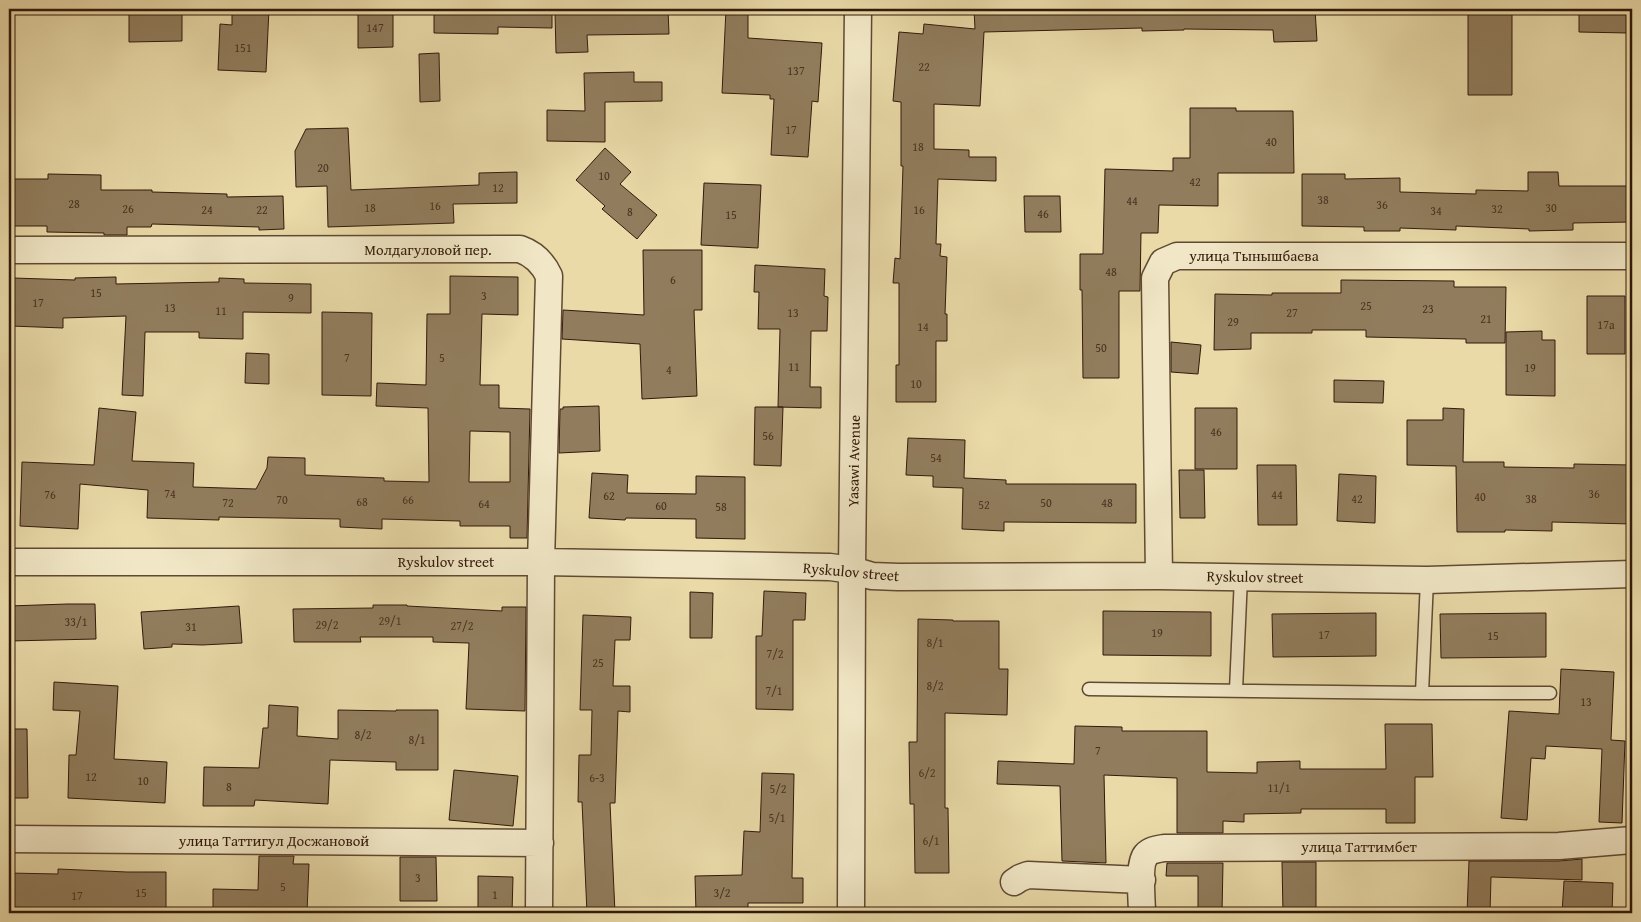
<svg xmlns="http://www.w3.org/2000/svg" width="1641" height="922" viewBox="0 0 1641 922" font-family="'Gentium Book Plus',serif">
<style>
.building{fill:#917d5d;stroke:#32190b;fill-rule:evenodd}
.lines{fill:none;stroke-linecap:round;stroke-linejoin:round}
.lane-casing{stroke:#604932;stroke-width:15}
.street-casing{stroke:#604932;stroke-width:29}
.lane{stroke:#f1e7c6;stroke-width:12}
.street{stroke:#f1e7c6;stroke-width:26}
.labels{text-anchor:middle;stroke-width:4.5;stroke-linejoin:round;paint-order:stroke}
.number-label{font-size:12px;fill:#4a3220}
.street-label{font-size:15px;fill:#32190b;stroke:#f1e7c6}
</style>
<rect width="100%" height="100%" fill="#e9daa8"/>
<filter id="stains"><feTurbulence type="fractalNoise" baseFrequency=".004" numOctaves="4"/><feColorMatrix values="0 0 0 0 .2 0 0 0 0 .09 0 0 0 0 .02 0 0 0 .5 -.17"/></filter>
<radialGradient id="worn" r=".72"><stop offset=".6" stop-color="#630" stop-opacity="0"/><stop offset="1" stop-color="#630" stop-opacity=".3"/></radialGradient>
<path class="building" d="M129,9H182V41L129,42Z
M232,9H269L266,72L218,70L220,24L232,25Z
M358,9H393V47L358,48Z
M434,9H552V28L498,27V34L434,33Z
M594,9H668L669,34L587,35L588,52L556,53L555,12L594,11Z
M726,9H748V38L822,43L818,102L812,101L808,157L771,155L774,99H770V95L722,93Z
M974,9H1315L1317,41L1274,42L1273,30L1184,29V30L1142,31V28L984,32L980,106L934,104V149L969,150V157H996V181L938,179L936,244H941L940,256L947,257L945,314H947V341H936V402H896V365H899V283H893L895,258L900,259L903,166H901V102L893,101L899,32L923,34L924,24L975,29Z
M1468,9H1512V95H1468Z
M1579,9H1629L1628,33L1579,32Z
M439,53L440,101L420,102L419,54Z
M634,72V82H662V101L605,102V142L547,141V110L585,111L584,73Z
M1190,108H1236V111H1293L1294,173H1218V206L1159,205L1158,233H1141L1140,291H1119V378H1083L1082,290H1080V254H1103L1105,169L1173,171V158H1190Z
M348,128L351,190L479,185V173L517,172V203L453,204L454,223L328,227L327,186L296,187L295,151L306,129Z
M605,148L631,172L620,184L657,215L637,239L602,209L605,206L576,180Z
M1528,172H1558L1559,186H1632V222L1573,223V230L1529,231V229L1456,226V230L1400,228V231H1364V227L1302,226V174H1345V179L1400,178V192L1476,194V190L1528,191Z
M48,174L101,175V190H152V192L227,194V197L283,196L284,229L259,230V227L152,224L151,227H127V235H104V233L47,232V226H9V179H48Z
M704,183L761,185L758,248L701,245Z
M1024,196H1060L1061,232H1025Z
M643,250H702V310H694L697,396L642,399L640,344L562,339L563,310L644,315Z
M755,265L825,269L824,296L828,297L827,331H811L810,387H821V408L778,407L780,329H758L759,292H754Z
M450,276L518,277V315L482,314L480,385H499V408L530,409L527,538H510V526H460V521L382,519V529L340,527V519L219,517V520L147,518L148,490L80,484L78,529L20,526L22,462L94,465L99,408L136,412L132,461L194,463L193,487L256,489L267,468L268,457L305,458V475L384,478V481L429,482L428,408L376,406L377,383L426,385L427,314H450ZM470,431L510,432V482H469Z
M116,277V284L219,282V278L244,279V283L311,284V313L243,312V339L199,338V332H145L143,396L122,395L126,316L63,318V328L11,326L13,278L75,280V278Z
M1341,280L1454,281V287H1506L1505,343H1466V339L1366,337V330H1312V333H1251V349L1214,350L1215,294L1272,295V293H1341Z
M1587,296H1625V354H1587Z
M322,312L372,313L371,396L322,395Z
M1542,331V340H1555V396L1506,395V332Z
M1171,342L1201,345L1198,374L1171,372Z
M246,353L269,354V384L245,383Z
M1334,380L1384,381L1383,403L1334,402Z
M599,406L600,451L559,453L560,409H563V407Z
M755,407H783L781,466L754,465Z
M1195,408H1237V469H1195Z
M1443,408L1464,409L1463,462H1504V467L1574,468V464L1632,465V524L1552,522V531L1505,530V532H1457L1456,466L1407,465V420H1443Z
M908,438L965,440L964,478L1006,480V484H1136V523L1004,522V531L962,529L963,488L933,487V476L906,475Z
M1257,465H1296L1297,525H1258Z
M1179,470H1204L1205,518H1180Z
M592,473L628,475L627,493L696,494V476L745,477V539L696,538V519L626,518L625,520L589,518Z
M1339,474L1376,476L1375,523L1337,521Z
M764,591L806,593L805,620H793V710L756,709V636H762Z
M690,592L713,593L712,638H690Z
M67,604H95L96,639L9,641V606Z
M373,605H407V606L502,611V607H526L525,711L466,709L469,643L433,642V637H360L361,642H294L293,609L373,608Z
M239,606L242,643L202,645L172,644V647L144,649L141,612Z
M1103,611L1211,612V656L1103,655Z
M1376,613V656L1273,657L1272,614Z
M1546,613V657L1441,658L1440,614Z
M583,615L631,617L630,640H615L613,686H630V712L618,711L615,803H610L615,913H587L582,802H578L579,755H591L592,710H580Z
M918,619L953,620V621H999V669H1008L1007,715L945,713V808H948L949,873H915L914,804H910L909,742H917Z
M1561,669L1614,672L1611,740L1625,741L1622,823L1599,822L1602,749L1546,746L1545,759L1531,758L1527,820L1501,818L1509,711L1559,714Z
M54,682L118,686L114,759L167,762L165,803L68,798L69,755H76L80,711L53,710Z
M269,705L298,707L297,736L338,739V710L396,711V710H438V770H396V762L330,760L328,804L255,800L254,806H203L204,767L259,768L263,728H268Z
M1385,724H1432L1433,777H1415V823H1386V809H1301V813L1244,814V822L1223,821V833H1177V778L1104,775L1106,863L1062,861L1060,786L997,784L998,761L1074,764L1075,726L1122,727V731H1207V772L1257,773V762L1300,761V769H1386Z
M9,729H27L28,798H9Z
M454,770L518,776L513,826L449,820Z
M762,773L794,774L792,878H803V903H748V910H730V913H696L695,876L742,875L744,831L760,832Z
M259,856H294L293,864H309L307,912L255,910V913H213V889L258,890Z
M400,857H436L437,901H400Z
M1582,859V880L1491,877L1490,913H1467L1469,861H1559Z
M1282,862H1316V913H1283Z
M1167,863H1223L1222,913H1198V876H1166Z
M58,869L127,872H166V913H117V912L9,907V873L58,874Z
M478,876L513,877L512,913H478Z
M1564,881L1613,883L1612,913H1562Z"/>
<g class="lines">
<g class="lane-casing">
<path id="lane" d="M1089,689L1422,693H1550
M1236,690L1241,577
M1422,693L1427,580"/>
</g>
<g class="street-casing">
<path id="street" d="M9,250L520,249C534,254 543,263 549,276L541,562L539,913
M9,562H541L830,567L852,570L872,576L898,577L1159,576L1427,580L1632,574
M1159,576L1155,278L1163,262L1177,256H1632
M9,839L540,843
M1014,882L1020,878L1028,875L1142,880
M851,913L852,570L858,9
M1142,913C1142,901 1138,864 1146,855C1150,850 1158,849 1164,848L1559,846L1632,840"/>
</g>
<use href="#lane" class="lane"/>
<use href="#street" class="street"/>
</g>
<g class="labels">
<g class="number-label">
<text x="375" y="32">147</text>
<text x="243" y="52">151</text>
<text x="924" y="71">22</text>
<text x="796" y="75">137</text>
<text x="791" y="134">17</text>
<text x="1271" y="146">40</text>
<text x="918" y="151">18</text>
<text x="323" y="172">20</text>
<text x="604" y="180">10</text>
<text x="1195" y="186">42</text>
<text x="498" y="192">12</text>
<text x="1323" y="204">38</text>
<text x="1132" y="205">44</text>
<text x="74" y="208">28</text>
<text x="1382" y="209">36</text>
<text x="435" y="210">16</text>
<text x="370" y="212">18</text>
<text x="1551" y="212">30</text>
<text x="128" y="213">26</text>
<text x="1497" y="213">32</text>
<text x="207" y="214">24</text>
<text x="262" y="214">22</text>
<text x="919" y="214">16</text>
<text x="1436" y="215">34</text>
<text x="630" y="216">8</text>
<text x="1043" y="218">46</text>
<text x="731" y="219">15</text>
<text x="1111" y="276">48</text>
<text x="673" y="284">6</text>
<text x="96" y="297">15</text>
<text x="484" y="300">3</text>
<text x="291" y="302">9</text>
<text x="38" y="307">17</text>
<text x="1366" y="310">25</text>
<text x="170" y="312">13</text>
<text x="1428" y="313">23</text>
<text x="221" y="315">11</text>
<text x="793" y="317">13</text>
<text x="1292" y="317">27</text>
<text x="1486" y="323">21</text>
<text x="1233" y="326">29</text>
<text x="1606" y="329">17а</text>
<text x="923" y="331">14</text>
<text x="1101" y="352">50</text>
<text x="347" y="362">7</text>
<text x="442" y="362">5</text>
<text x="794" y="371">11</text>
<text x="1530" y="372">19</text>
<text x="669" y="374">4</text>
<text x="916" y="388">10</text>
<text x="1216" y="436">46</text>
<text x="768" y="440">56</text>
<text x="936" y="462">54</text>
<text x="170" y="498">74</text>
<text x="1594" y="498">36</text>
<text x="50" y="499">76</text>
<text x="1277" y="499">44</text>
<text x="609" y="500">62</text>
<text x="1480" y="501">40</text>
<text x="1357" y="503">42</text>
<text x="1531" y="503">38</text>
<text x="282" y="504">70</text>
<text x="408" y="504">66</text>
<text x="362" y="506">68</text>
<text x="228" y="507">72</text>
<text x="1046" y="507">50</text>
<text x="1107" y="507">48</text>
<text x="484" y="508">64</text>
<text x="984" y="509">52</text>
<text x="661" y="510">60</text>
<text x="721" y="511">58</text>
<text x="390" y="625">29/1</text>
<text x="76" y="626">33/1</text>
<text x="327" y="629">29/2</text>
<text x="462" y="630">27/2</text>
<text x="191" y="631">31</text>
<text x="1157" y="637">19</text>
<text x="1324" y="639">17</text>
<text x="1493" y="640">15</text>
<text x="935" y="647">8/1</text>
<text x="775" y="658">7/2</text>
<text x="598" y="667">25</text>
<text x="935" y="690">8/2</text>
<text x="774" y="695">7/1</text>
<text x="1586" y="706">13</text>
<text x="363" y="739">8/2</text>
<text x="417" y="744">8/1</text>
<text x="1098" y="755">7</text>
<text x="927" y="777">6/2</text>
<text x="91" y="781">12</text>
<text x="597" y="782">6-3</text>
<text x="143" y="785">10</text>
<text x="229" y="791">8</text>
<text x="1279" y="792">11/1</text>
<text x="778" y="793">5/2</text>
<text x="777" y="822">5/1</text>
<text x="931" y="845">6/1</text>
<text x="418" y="882">3</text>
<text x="283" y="891">5</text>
<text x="141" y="897">15</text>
<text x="722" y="897">3/2</text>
<text x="495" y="899">1</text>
<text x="77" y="900">17</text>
</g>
<g class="street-label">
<text x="428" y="255">Молдагуловой пер.</text>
<text x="1254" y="261">улица Тынышбаева</text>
<text transform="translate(854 461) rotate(-89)" y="5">Yasawi Avenue</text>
<text x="446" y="567">Ryskulov street</text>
<text transform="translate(851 572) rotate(5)" y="5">Ryskulov street</text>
<text transform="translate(1255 577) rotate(1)" y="5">Ryskulov street</text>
<text x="274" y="846">улица Таттигул Досжановой</text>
<text x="1359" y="852">улица Таттимбет</text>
</g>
</g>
<rect width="1641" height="922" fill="none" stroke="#e9daa8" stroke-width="30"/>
<rect x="10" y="10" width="1621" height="902" fill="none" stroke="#32190b" stroke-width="2.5"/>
<rect x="15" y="15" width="1611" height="892" fill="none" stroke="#32190b"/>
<rect width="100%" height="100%" filter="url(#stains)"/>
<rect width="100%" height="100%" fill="url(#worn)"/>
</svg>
